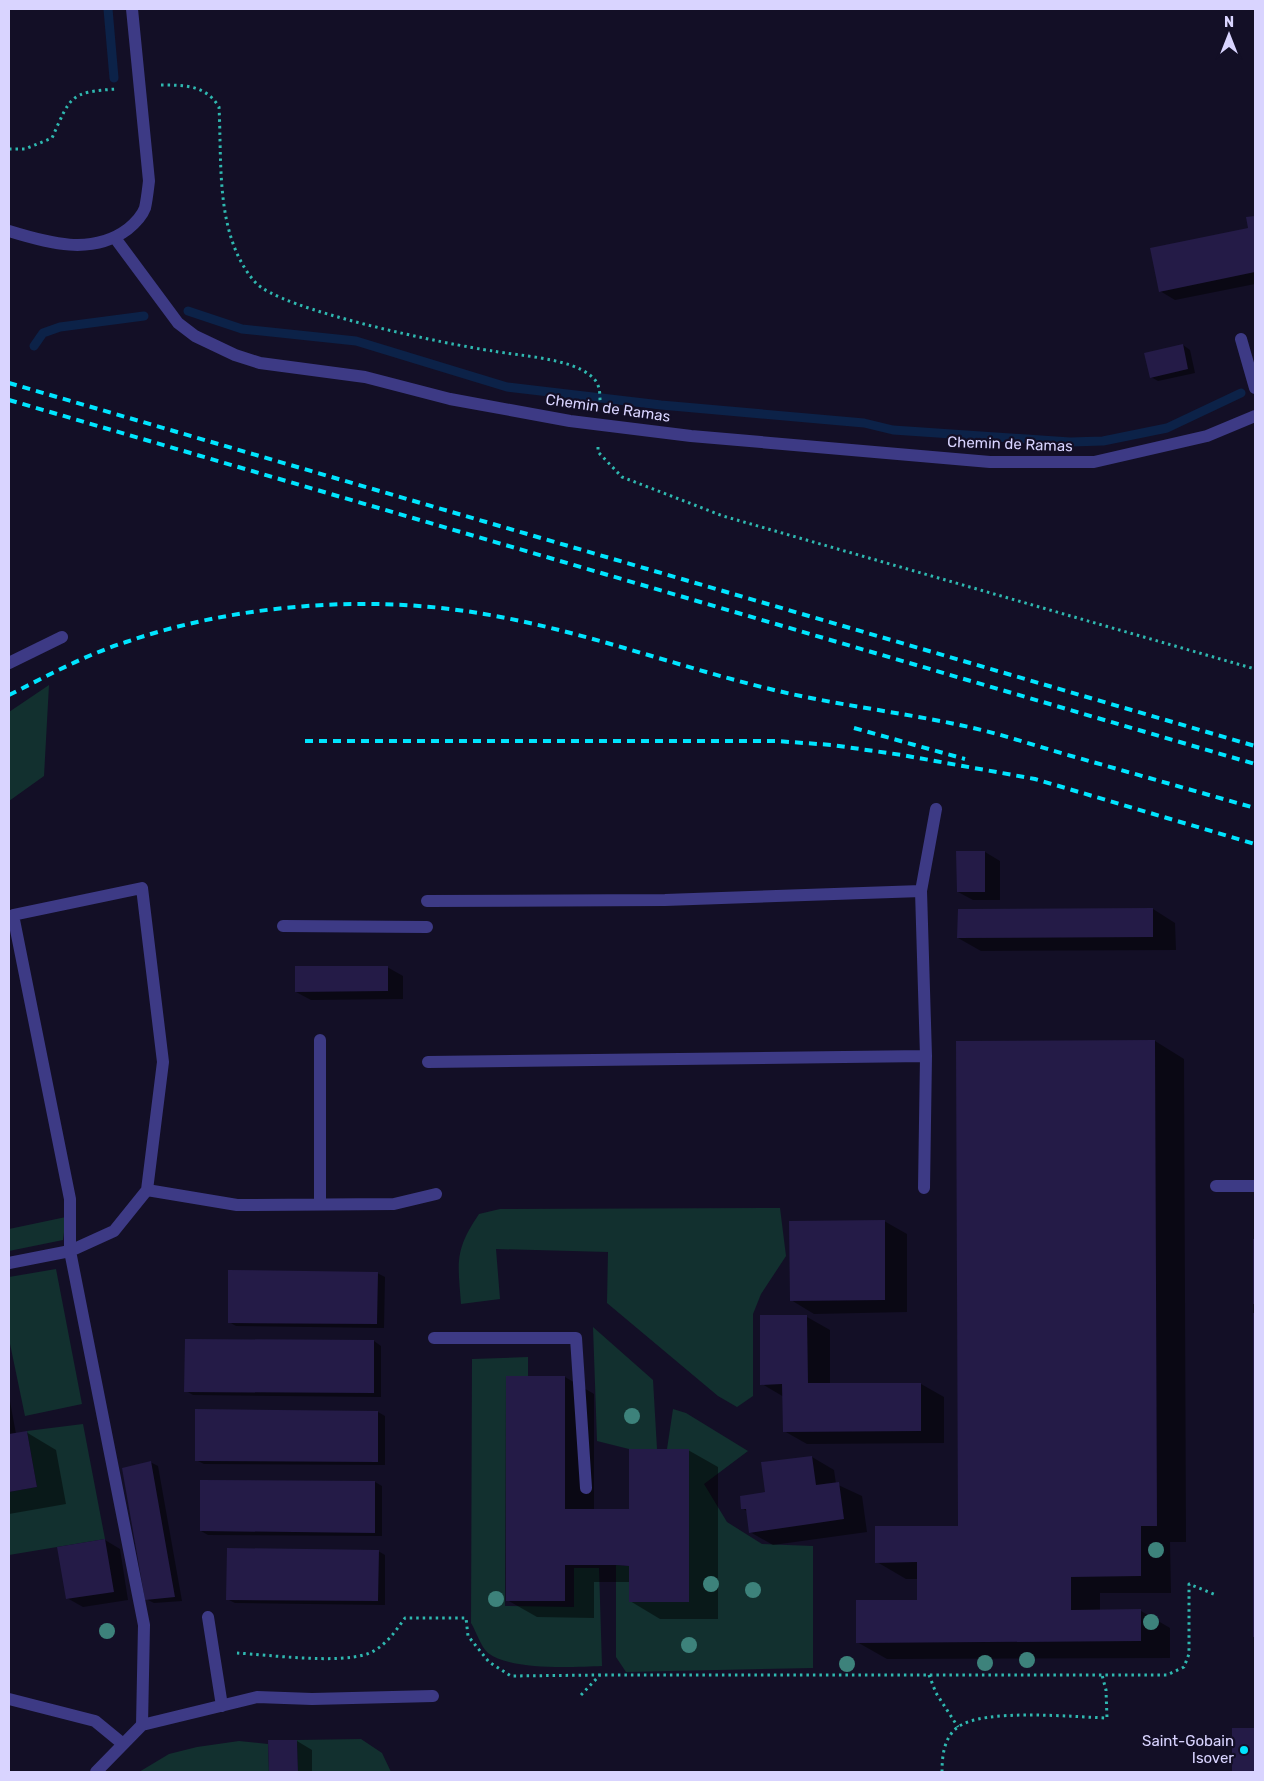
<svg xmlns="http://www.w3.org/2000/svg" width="1264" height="1781" viewBox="0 0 1264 1781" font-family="Rubik,sans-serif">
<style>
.green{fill:#12302f}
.shadow{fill:#0007}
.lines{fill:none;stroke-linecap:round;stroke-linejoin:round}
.stream{stroke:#0c2248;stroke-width:9}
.building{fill:#241b47}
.path{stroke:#2fb8b0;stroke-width:3;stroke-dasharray:2.5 4;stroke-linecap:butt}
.lane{stroke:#3d3a85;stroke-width:12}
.street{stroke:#3d3a85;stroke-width:12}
.rail{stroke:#00e5ff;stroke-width:4;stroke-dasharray:8 6;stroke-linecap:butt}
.tree{fill:#3d827b}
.poi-dot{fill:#00e5ff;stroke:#130f26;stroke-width:2}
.labels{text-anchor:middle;stroke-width:4.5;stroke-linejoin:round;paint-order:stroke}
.street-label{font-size:15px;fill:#d9d4ff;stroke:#130f26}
.poi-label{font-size:15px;fill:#d9d4ff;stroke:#130f26;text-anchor:end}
</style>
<rect width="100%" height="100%" fill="#130f26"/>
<path class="green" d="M49,685L44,776L9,801V712Z
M780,1208L786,1256L761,1294L753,1314V1396L737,1407L718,1396L607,1303L608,1252L496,1249L500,1299L461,1304C458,1262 454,1251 479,1214L500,1209Z
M66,1217L63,1240L9,1251V1229Z
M56,1269L82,1404L25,1416L9,1339V1277Z
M593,1327L653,1380L657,1449H629L597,1441Z
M528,1357V1376H506L505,1606L574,1607V1568H599L602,1666C573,1667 512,1671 488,1653C481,1647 476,1631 471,1623L472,1359Z
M673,1409L686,1413L748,1451L704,1484L727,1522L762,1544L813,1546V1668L626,1672L616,1657V1565L629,1566V1602H689L667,1449Z
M83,1424L105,1539L9,1555V1492L37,1487L27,1431Z
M361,1739L382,1753L391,1772H298L297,1740Z
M239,1741L268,1744L269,1772H139L169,1754L197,1747Z"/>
<path class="shadow" d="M1255,217V284L1175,300L1160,291L1250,229L1248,218Z
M1183,345L1190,350L1195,373L1158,381L1151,377Z
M985,852L1000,861V900H973L958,892Z
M1153,909L1175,923L1176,950L981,951L958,938Z
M387,967L403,976V999L311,1000L296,992Z
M1155,1041L1184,1059L1186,1542H1170L1171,1593H1100V1611H1141L1170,1628V1658L887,1659L857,1642L918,1601V1579H906L877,1562L959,1527Z
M884,1221L907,1234V1312L814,1314L791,1300Z
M1254,1240H1255V1304L1254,1303Z
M377,1273L385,1277L384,1328L236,1326L229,1322Z
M1254,1315H1255V1637L1254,1636Z
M807,1317L830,1330V1384H921L944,1397V1443L807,1444L784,1431V1397L762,1384Z
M186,1340L374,1341L381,1346V1397L193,1395L186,1391Z
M565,1377L594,1394V1510H630L688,1450L718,1467V1619H660L630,1601V1582H594V1618L537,1617L507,1600Z
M9,1396L16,1434L26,1432L56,1450L66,1504L9,1514Z
M378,1412L385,1416V1465L204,1464L196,1460Z
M812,1457L834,1470L836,1484L862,1496L867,1532L773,1545L750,1532L748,1512L742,1508L767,1493Z
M150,1462L158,1466L182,1601L154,1603L146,1599Z
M375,1482L382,1486V1536L208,1535L201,1531Z
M105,1540L120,1549L128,1600L83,1607L67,1598Z
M378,1551L385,1555V1605L235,1603L227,1599Z
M1233,1730H1255V1772H1233Z
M297,1741L312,1750V1772H270V1742Z"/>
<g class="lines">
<path class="stream" d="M108,9L114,78
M188,311L242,329L356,341L507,387L661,405L864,423L893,430L1070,442L1103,441L1167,428L1241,393
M34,346L43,333L60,327L144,316"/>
</g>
<path class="building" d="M1255,216V272L1159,292L1150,248L1248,228L1246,217Z
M1183,344L1188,369L1150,378L1144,353Z
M956,851H985V892H957Z
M1153,908V937L957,938L958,909Z
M295,966H388V991L295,992Z
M1155,1040L1157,1526H1141V1576L1071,1577V1610L1141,1609V1641L856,1643V1600H917V1562L875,1563V1526H958L956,1041Z
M885,1220V1300L790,1301L789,1221Z
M1253,1239H1255V1304H1253Z
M228,1270L378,1272L377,1324L228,1323Z
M1253,1313H1255V1637H1253Z
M760,1315H807L808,1383H921V1431L783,1432L782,1384L760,1385Z
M185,1339L374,1340V1393L184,1392Z
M506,1376H565V1509H629V1449H689V1602H629V1566L616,1565H565V1601H506Z
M195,1409L378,1411V1462L195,1461Z
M27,1431L37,1487L9,1492V1434Z
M812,1456L816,1485L839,1482L844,1519L749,1533L746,1509H741L740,1496L765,1492L761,1462Z
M151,1461L175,1597L145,1600L122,1468Z
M200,1480L375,1481V1533L200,1531Z
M105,1539L114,1592L66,1599L57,1547Z
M227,1548L379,1550L378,1601L226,1600Z
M1232,1728H1255V1772H1232Z
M268,1740H297L298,1772H269Z"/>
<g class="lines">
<path class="path" d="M161,85C184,85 206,85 219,107C222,164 215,236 255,282C279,310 450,345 493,351C520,356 570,358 591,376C600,383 600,392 600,403
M9,149H25L52,138C71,96 69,92 117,89
M598,447V452L622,477L723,516L1255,669
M237,1653C270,1655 337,1664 367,1654C384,1648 395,1632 405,1618H466L468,1636L489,1662L511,1676L600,1675
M929,1675L936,1693L958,1727
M581,1695L600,1675H1167L1184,1667L1189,1654V1584L1216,1595
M942,1772C942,1756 944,1737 958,1727C984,1708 1073,1717 1107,1718L1106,1690L1102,1675"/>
<path class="lane" d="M1241,339L1255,388
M427,901L665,900L921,891
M283,926L427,927
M320,1040V1204
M428,1062L926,1056L921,891L936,809
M1216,1186H1255
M924,1188L926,1056
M147,1190L237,1205L394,1204L436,1194
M9,1263L70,1251V1199L13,915L142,888L163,1062L147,1190L114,1231L70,1251L144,1625L142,1725
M434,1338H576L586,1488
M208,1617L222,1706
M9,1699L95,1721L123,1744
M96,1772L142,1725L257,1697L312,1699L433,1696"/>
<path class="street" d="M9,231C48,243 92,256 128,229C134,224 142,216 145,208C147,199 148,189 149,181L132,9
M115,238L178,323L195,336L235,355L260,363L365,377L450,399L570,421L691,436L990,462H1094L1207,436L1255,416
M9,663L62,637"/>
<path class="rail" d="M9,383L1255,746
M9,400L1255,764
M9,695C47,676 85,655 126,642C236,604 370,594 484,614C580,630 672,665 766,688C833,705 902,712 969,727C1005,735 1039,747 1075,757C1135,774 1195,791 1255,808
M854,728L965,759
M305,741H776L832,745L902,755L1035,779L1255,844"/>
</g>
<g class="tree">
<circle cx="632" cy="1416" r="8"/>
<circle cx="1156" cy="1550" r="8"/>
<circle cx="711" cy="1584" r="8"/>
<circle cx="753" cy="1590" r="8"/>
<circle cx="496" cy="1599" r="8"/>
<circle cx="1151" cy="1622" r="8"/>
<circle cx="107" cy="1631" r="8"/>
<circle cx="689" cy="1645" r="8"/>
<circle cx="1027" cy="1660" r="8"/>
<circle cx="985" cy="1663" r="8"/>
<circle cx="847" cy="1664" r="8"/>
</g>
<circle class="poi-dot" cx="1244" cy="1750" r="5"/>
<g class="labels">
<g class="street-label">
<text transform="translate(608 408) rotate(8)" y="5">Chemin de Ramas</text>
<text transform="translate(1010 444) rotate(2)" y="5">Chemin de Ramas</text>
</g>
<g class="poi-label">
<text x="1234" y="1746">Saint-Gobain<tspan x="1234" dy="17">Isover</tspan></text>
</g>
</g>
<rect width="1264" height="1781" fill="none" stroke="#d9d4ff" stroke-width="20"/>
<g transform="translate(1229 35)" stroke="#130f26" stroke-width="4" paint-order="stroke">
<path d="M0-4L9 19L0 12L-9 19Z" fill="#d9d4ff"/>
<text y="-8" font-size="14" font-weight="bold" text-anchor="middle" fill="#d9d4ff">N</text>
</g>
</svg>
